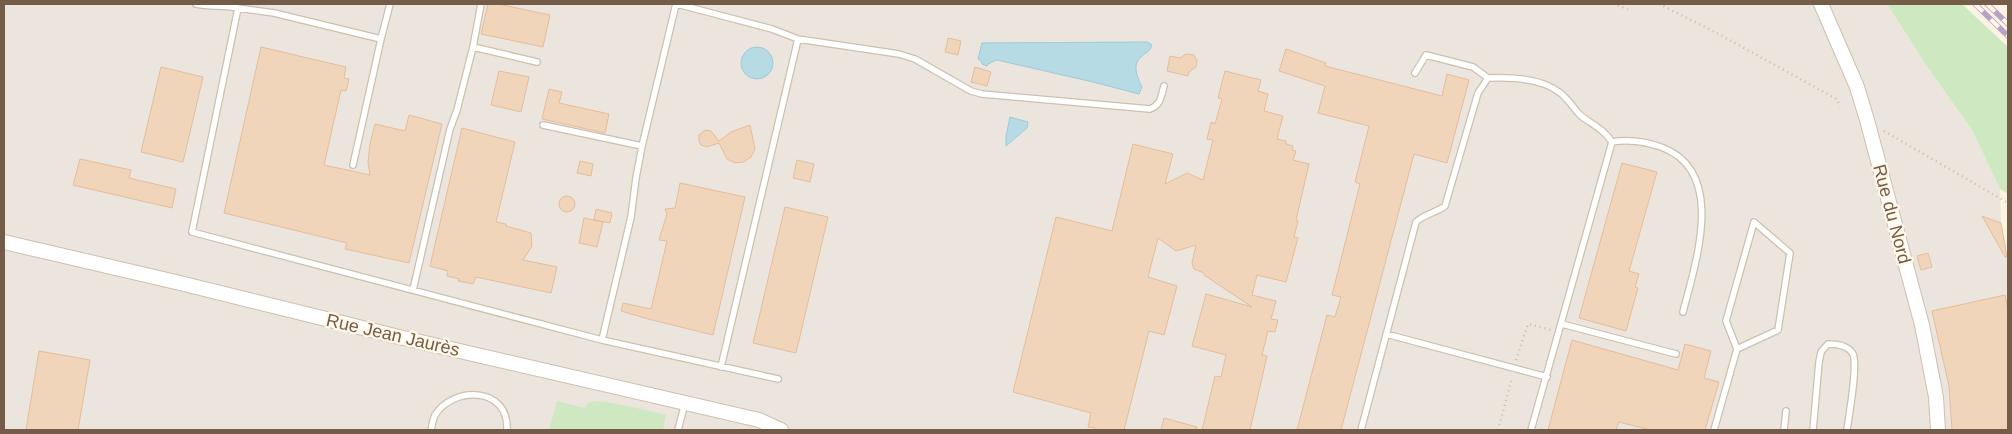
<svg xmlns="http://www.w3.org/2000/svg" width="2012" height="434" viewBox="0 0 2012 434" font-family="Helvetica,sans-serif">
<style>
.industrial{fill:#ebe5de}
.green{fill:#cee9c1}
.water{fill:#b7dbe5;stroke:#9ec9d7}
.building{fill:#f1d5ba;stroke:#e4bd9b}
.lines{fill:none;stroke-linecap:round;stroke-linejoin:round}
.service-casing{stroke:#cfbfad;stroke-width:8}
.tertiary-casing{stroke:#cfbfad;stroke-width:16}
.path{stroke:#d6b99e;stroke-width:2.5;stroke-dasharray:1 4;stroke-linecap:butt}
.service{stroke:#fff;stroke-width:5.5}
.tertiary{stroke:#fff;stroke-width:14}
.rail-casing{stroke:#b8a2c5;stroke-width:5.5}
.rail{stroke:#fff8e9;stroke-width:4;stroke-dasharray:11;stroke-linecap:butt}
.labels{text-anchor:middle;stroke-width:4.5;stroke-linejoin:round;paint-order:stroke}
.street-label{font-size:18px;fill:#745c49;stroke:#fff8e9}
</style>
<rect width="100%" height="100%" fill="#fcf4e3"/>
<path class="industrial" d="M4,4H1887L1928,68L1972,130L2000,189L2001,223L2008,262V430H4Z"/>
<path class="green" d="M1887,4H1962L2008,47V194L2000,189L1972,130L1928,68Z
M557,401L585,408C586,405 587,403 590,402C600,398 652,412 666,415L663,430H664H549Z"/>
<path class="water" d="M1148,42L1152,45C1150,52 1146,52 1141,57C1132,65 1137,77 1142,87L1139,94L1093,82L997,60L988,64L987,66L982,64V62L978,59L982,43Z
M741 63a16 16 0 1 1 32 0a16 16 0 1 1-32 0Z
M1010,117L1028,122L1027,128L1006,146V136Z"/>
<path class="building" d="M488,4H498L550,15L543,47L481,34Z
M948,38L961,41L958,55L945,52Z
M261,47L346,67L344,78L349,79L346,91L341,90L324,165L370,175L368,162L370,144L375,124L405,131L409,115L442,124L409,263L345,249L347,243L224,213Z
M1286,49L1326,63L1325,66L1442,96L1447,74L1469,80L1447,163L1414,154L1341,430H1297L1327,315L1335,317L1341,297L1332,295L1360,184L1355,182L1369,126L1318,113L1325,86L1279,71Z
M1186,54L1194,55L1197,61L1196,67L1189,72L1188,76L1167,71L1170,56L1180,58Z
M161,67L203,77L183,162L141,152Z
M975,67L991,72L987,86L971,82Z
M499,71L529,77L521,112L491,105Z
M1225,71L1261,80L1258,91L1268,94L1264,111L1283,116L1277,139L1286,141V144L1293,146L1292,150L1296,151L1293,160L1309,164L1296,220L1298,221L1294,237L1298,238L1286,282L1257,275L1252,295L1276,301L1271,319L1278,320L1275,332L1268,331L1262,355L1267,356L1250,430H1202L1215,376L1221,377L1226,355L1192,346L1206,294L1252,307L1204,275V273L1194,269L1192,263L1196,245L1176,251L1158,238L1148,277L1177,286L1164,335L1149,331L1124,430H1095V428L1088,427L1091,413L1013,392L1056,217L1112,231L1133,144L1173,154L1165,184L1187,173L1203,180L1213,140L1207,139L1211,122L1215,124L1222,99L1218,98Z
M549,89L562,92L559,103L609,114L605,133L542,119Z
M750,125L755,149L751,157L744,162L735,163L727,159L719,143L707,147L701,145L699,141V135L705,130L711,131L719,141L731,132Z
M462,128L515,142L496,222L506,224V226L531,233L532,246L523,260L557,267L551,293L476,277L473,284L458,281L459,279L447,276L448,271L430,266Z
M80,159L131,170L129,178L176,189L172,208L73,185Z
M797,160L814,164L810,182L793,178Z
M580,161L593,164L591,176L577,173Z
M1622,163L1657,172L1629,271L1639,274L1635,287L1638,288L1626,331L1579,318Z
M680,183L745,197L713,335L648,319L621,311L623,303L651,309L667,241L659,240L667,214L665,209L675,208Z
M559 204a8 8 0 1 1 16 0a8 8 0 1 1-16 0Z
M785,207L828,217L796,353L753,343Z
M596,209L612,213L610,223L594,220Z
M1982,216L2001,223L2007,257H2005Z
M584,218L603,222L597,247L579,243Z
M1928,253L1932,267L1921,270L1917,256Z
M2005,295L2008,310V430H1952L1949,386L1932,311Z
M1572,340L1678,370L1685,344L1711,351L1704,378L1719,382L1705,430H1651L1619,422L1616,430H1548Z
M39,351L90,360L78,430H26Z
M1164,418L1197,427L1196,430H1161Z"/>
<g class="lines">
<g class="service-casing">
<path id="service" d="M196,4C210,7 224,5 238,8
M390,4L381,39L274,13L238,8L192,232L602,340L778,379
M677,4L772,29L798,39L899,54L915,59L971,91L982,94L1150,109C1161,105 1161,96 1164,86
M473,47L537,62
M1415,73L1426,55L1473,67L1488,78
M543,125L642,146L676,4
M1612,142C1629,139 1644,141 1661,147C1727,171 1696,261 1683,312
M353,165L381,39
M413,290L450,129L457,110L473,47L481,4
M1562,324L1676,354
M1386,334L1547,377
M602,340L631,217L636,178L642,146
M721,367L798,39
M431,430C432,426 433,419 435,415C453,386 509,386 507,430
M678,430L685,403
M1361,430L1416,222C1425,214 1435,213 1445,206L1478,93L1488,78C1510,77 1540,78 1559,92C1568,98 1573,108 1580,115C1591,124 1604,129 1612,142L1531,430
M1714,430L1737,349L1726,321L1754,222L1790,253L1778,330L1737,349
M1784,430L1786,411
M1813,430L1819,362L1821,352L1828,344C1837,344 1848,345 1853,354C1858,366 1849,415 1847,430"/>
</g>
<g class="tertiary-casing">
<path id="tertiary" d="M1821,4L1857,87L1867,120L1922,325L1936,397L1938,430
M4,242L180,283L399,337L759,420L781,430"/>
</g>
<path class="path" d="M1613,4L1628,9
M1659,4L1713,31L1833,97L1837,99L1840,107
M1884,131L2008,203
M1516,360L1528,324L1551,330
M1498,430L1512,378"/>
<use href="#service" class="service"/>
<use href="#tertiary" class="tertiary"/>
<g class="rail-casing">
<path id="rail" d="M1975,4L2008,36
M1987,4L2008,24"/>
</g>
<use href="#rail" class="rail"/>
</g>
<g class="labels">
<g class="street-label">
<text transform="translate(1892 214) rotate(75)" y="6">Rue du Nord</text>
<text transform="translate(393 335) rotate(13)" y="6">Rue Jean Jaurès</text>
</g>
</g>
<rect width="2012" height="434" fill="none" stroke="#745c49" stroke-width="10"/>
</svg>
